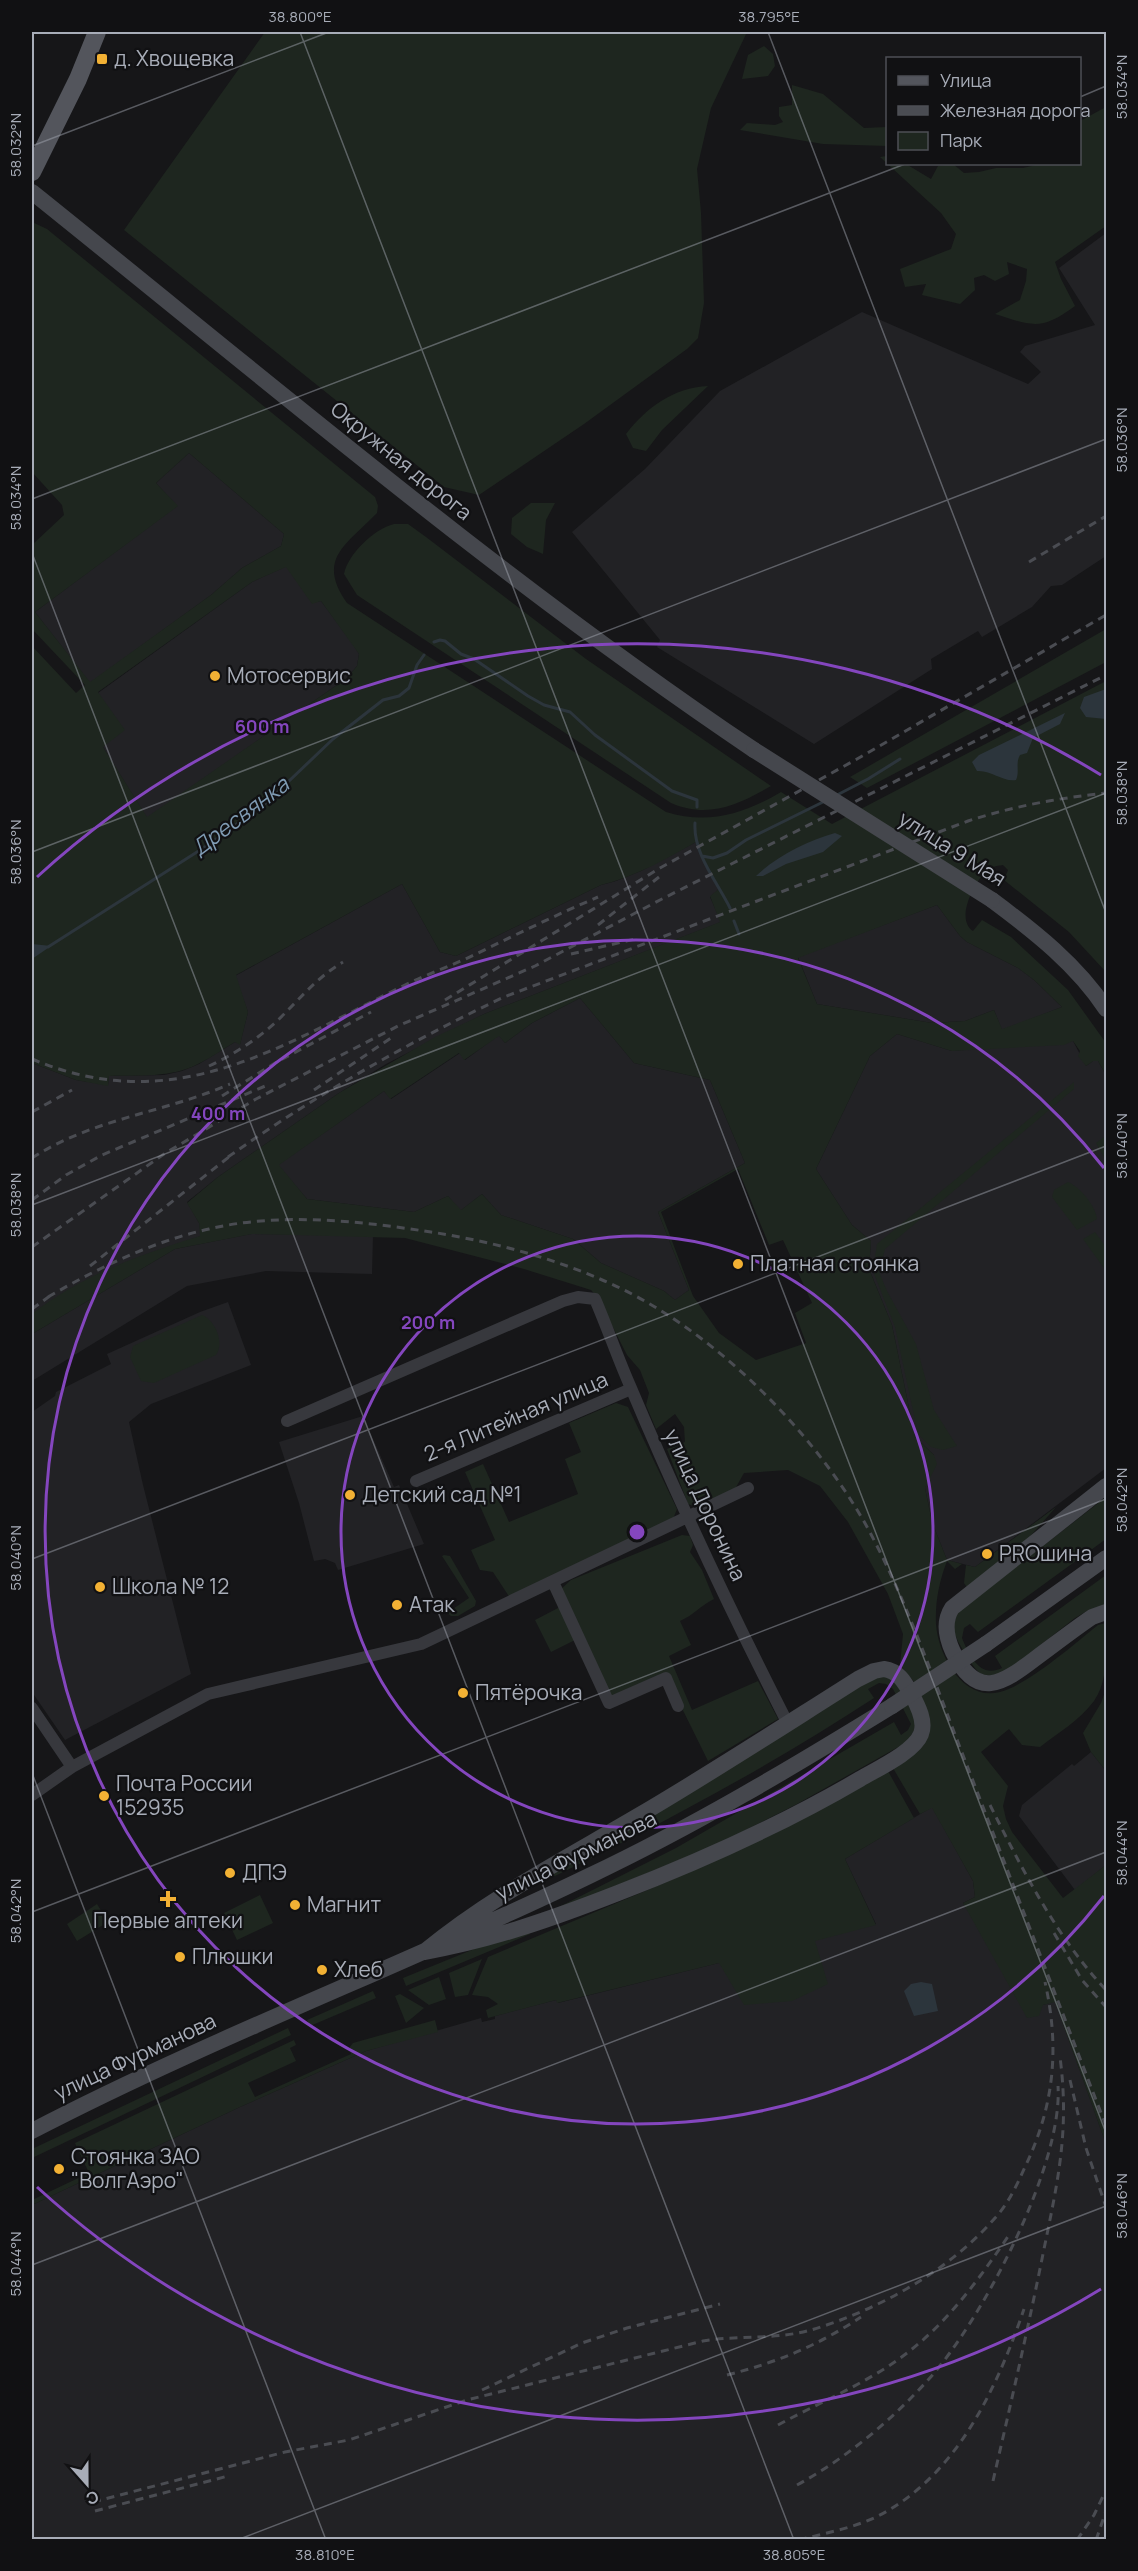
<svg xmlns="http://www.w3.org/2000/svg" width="1138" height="2571" viewBox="0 0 1138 2571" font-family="Manrope,sans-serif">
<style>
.built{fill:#222225}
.green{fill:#1e261f;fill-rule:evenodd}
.water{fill:#2c353c}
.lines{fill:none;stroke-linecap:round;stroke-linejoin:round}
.stream{stroke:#2c353c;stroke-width:3}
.street{stroke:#37383d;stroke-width:12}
.secondary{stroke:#45474d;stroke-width:16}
.primary{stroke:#53555c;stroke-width:18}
.rail{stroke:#4a4c52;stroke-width:3;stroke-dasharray:8 6;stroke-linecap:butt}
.secondary-bridge{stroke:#45474d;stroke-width:16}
.ticks{fill:none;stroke:#a8adb8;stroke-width:1.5;stroke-opacity:0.45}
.ring{fill:none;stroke:#8446be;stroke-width:3}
.poi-dot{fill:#f2b134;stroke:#111113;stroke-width:2}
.labels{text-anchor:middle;stroke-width:4.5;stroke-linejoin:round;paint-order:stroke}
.poi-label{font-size:21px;fill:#a8adb8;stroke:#111113;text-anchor:start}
.street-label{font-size:21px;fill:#a8adb8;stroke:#111113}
.water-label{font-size:22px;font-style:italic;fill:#7f9bb3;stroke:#111113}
.centre{fill:#8446be;stroke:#111113;stroke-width:3}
.ring-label{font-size:18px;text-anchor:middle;font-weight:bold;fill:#8446be;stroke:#111113;stroke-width:4.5;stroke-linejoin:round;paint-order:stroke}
.neatline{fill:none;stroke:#a8adb8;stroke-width:2}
.ticks-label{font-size:15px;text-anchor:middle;fill:#a8adb8}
</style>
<rect width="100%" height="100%" fill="#161618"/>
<path class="built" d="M1106,233V556L1062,585L1051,586L1032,607L982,637L978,631L931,659L932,669L814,744L657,647L660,640L572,532L645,469L720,391L862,312L1028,384L1041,372L1020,352L1025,346L1095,325L1059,268Z
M189,453L284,534L281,546L242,568L211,595L90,683L35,612L177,506L156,483Z
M287,566L312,603L321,601L353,644L359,654L357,666L347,678L147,818L103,747L98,693L252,582Z
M696,842L719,889L710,897L721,922L484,1014L386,1064L339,1093L218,1177L187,1202L199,1223L201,1236L125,1263L67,1291L32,1314V1063L76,1080L108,1085L109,1076L164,1075L182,1071L199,1064L235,1042L240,1044L248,1012L235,976L402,884L440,952L456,956L601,885L616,881L641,871Z
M937,905L960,936L967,942L1018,968L1034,980L1062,1007L1002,1030L994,1010L965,1021L932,1023L817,1004L798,957Z
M580,998L634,1063L710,1080L745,1163L658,1212L689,1290L675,1300L664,1291L601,1263L573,1239L501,1215L482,1194L460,1211L448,1196L414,1212L307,1199L278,1165L384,1091L391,1099L460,1053L465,1060L499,1035L505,1043L532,1023Z
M897,1034L952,1051L1073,1041L1086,1066L1093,1061H1098L1106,1075V1384L1104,1386L1106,1389V1468L975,1567L947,1560L932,1522L925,1488L934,1455L915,1437L892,1325L869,1269L871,1241L852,1225L816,1169L870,1056Z
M251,1234L373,1235L372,1274L266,1271L187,1286L32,1381V1334L175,1249Z
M228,1302L251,1365L151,1404L129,1422L143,1485L191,1674L65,1740L32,1692V1412L55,1396L56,1392L111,1364L107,1354L200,1312Z
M363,1416L394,1487L399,1485L424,1544L338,1570L335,1563L325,1559L314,1561L299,1503L279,1442Z
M1091,1752L1106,1771V1865L1075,1890L1019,1816L1022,1805L1072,1764L1074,1766Z
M932,1807L973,1881L975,1897L963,1903L1043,2005L1055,2001L1106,2144V2539H32V2205L240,2107L366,2051L481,2018L482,2022L495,2019V2016L556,2000L558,2003L876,1924L845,1859Z"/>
<path class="green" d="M265,32H747L711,108L697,169L701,213L704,303L698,338L687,349L584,424L479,495L444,487L124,230Z
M764,46L773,54L775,66L768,76L742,79L748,55Z
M792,85L823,94L864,128L887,127V146L823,144L740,130L747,123L775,125L783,122L779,116V107L792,105Z
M1106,107V226L1055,262L1061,279L1075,306C1041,331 1033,326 995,314L1020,300L1026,281L1027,269L1007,262L1009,274L995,281L984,275L974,278L975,290L960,304L922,295L926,284L905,287L900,269L951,249L956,234L941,213L880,157L887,156L888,164H906L931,179L938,166L953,164L964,173L979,172L996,168H1023L1040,164H1080V121Z
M32,222L47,229L375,497L378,506L377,513C346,545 316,559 347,603L666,812C708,825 744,814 781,792L832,824L1106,681V972L1069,932L1004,880L1008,870L1003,865C996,866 990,867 985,872C974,884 955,919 973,931L982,920L1011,937L1068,990L1106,1043V1075L1098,1061H1093L1086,1066L1078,1056L1080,1051L1073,1041L1064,1045L952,1051L897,1034L870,1056L816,1169L852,1225L871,1241L869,1269L892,1325L915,1437L934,1455L937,1464L925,1488L932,1522L947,1560L962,1564L955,1569L947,1561C939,1582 935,1602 936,1624C938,1655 963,1702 1000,1692C1029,1684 1073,1645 1098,1625L1106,1623C1106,1647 1109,1680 1094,1701C1080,1720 1058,1733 1040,1747L1022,1745L1009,1729L981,1752L1008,1786L1003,1806L1006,1819L1012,1832L1063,1898L1106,1865V2144L1055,2002L1043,2005L1039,2016L1027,2018L963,1903L975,1897L973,1881L932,1808L920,1814L893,1768L920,1748L915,1683L900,1665L903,1634L888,1594L848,1522L820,1486L788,1470L744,1473L735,1489L696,1507L688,1504L667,1449L685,1442L684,1427L675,1414L656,1429L646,1405L649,1393L640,1370L627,1355L598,1298L591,1290L524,1269L405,1238L252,1234L175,1249L32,1334V1314C80,1276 142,1254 200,1236L199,1223L187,1203L218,1177L339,1093L435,1037L484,1014L720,922L710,896L719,889L696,842C666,859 635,877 601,885L456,956L440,952L402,884L236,975L248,1012L240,1045L235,1042C223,1049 211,1058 198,1064C171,1078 139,1075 109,1076L108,1086L76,1080L32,1063V646L76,693L85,685L32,629V545L64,515L62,505L32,472ZM189,453L284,534L281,546L242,568L211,595L90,682L35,612L178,506L156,483ZM286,567L312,604L321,601L359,654L357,666L347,678L147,817L103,747L125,730L98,692L252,582ZM937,905L960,936L967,942L1018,968L1034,980L1062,1007L1002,1029L994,1010L965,1021L932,1023L817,1004L798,958ZM580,998L634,1063L710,1080L745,1163L658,1212L689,1290L675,1300L664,1291L601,1263L573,1239L501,1215L482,1194L461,1210L448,1196L414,1212L307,1199L279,1165L384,1091L390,1099L459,1053L464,1060L499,1036L505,1043L532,1023ZM738,1169L769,1245L783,1240L812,1303L795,1313L806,1343L756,1360L719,1333L693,1296L661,1212Z
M708,386L662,430L646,451L633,448L626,434C647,407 673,388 708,386Z
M531,503H555L546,520L543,554L527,547L511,534L512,518Z
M394,524H408L426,537L586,659L771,786C738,805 708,819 671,803L357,595L344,574C348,554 374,529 394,524Z
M1106,629V662L867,788L850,777Z
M1074,1082V1089L885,1249L879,1272L887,1291L916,1344L934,1410L957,1446L943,1450L931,1447L918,1434L895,1327L873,1271L877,1244Z
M1104,1137H1106L1105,1159L1096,1143Z
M1068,1182C1080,1187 1096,1206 1097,1219L1077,1230L1052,1197L1054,1190Z
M1095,1232L1106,1247V1271L1083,1239Z
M202,1315C215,1320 225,1343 216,1355L154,1383L141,1381L130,1357L133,1346Z
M616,1403L628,1407L677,1509L673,1519L510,1598L493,1572L480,1570L471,1550L495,1540L465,1472L483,1464L509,1522L578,1494L565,1459L581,1452L569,1423Z
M1106,1497V1539L978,1632L970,1624L964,1628L962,1638C969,1655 980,1679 1002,1668L995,1656L1106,1575V1605L1087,1611L1075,1618L1007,1671C1000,1675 992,1677 983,1675C975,1673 953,1636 953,1627C954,1623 956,1617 957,1613Z
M1056,1507L1026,1541L970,1586H966L964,1583L966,1565L975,1567Z
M682,1535L690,1536L693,1545L690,1552L702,1570L714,1599C701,1605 694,1615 680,1621L691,1645L669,1656L692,1710L758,1681L778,1719L708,1761L666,1676L611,1698L561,1589L571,1580Z
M444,1555L450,1556L476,1601L475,1606L458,1616H451L447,1613L469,1598L442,1556Z
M560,1607L575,1640L551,1652L535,1620Z
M884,1675L899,1684L918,1724L907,1742L797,1804L716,1845L535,1919L676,1848L894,1722L901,1735L908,1730L911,1724L893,1689L886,1684L879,1683L868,1689L874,1698C764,1770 649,1831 530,1888L861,1683Z
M1106,1689V1771L1091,1752L1083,1733L1101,1703Z
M888,1771L914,1818L845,1859L876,1925L815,1941L828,1984L792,2001L744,2005L719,1963L557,2003L556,2000L488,2018L486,2010L498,2004L488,1997L472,1995L488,1957L669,1881Z
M260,1895L273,1923L237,1940L224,1913Z
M97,1904L108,1922L77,1941L67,1924Z
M529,1932L530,1934L406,1986L403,1978L484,1945Z
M482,1959L468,1995L455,1997L449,1973Z
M439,1977L446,1999L429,2005L408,1990Z
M373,1991L376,1998L310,2026L307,2020Z
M400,1994L424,2008L406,2023L395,1996Z
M435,2020L438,2032L366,2051L240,2107L32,2205V2200L89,2173L75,2143L294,2040L296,2045L290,2048L296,2061L248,2083L255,2097L351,2054L349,2048L353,2043Z
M288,2028L291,2035L32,2158V2149Z"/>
<path class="water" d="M1106,689V719L1086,717L1080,708L1084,697Z
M1065,713L1060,724L1033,738L1027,753L1020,755C1015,764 1020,771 1016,780C1002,782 992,770 977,771L972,762L979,755Z
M835,833L842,836L823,852L786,864L763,876H756C777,856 807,841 835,833Z
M32,944L51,946L32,959Z
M921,1982L932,1984L938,2011L914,2016L904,1991L911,1984Z"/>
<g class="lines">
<path class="stream" d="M434,642L440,640L445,641L461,654L474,659L528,696L544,705L570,712L595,735L672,791L697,800V807
M837,795L868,779L900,759
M695,823C693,853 717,882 730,908
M702,856L713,858L727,853L746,840L823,802
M734,921L739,934
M48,947L208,845L267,802L333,739L383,700L399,696L409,688L417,665L424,655"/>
<path class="street" d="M287,1421L563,1301L578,1297L595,1299C608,1329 618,1359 631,1388C679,1502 732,1614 788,1724
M416,1481L631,1389
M553,1582L609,1703L666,1678L678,1706
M32,1708L72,1767
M32,1795L72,1767L208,1694L421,1644L748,1488"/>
<path class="secondary" d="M32,192C269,382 501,580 754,750
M992,900C1035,932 1077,965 1106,1009
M1106,1486L952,1608C943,1622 946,1637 953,1652C977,1701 1002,1684 1036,1658C1055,1644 1073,1630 1092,1617L1106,1612
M986,1644L1106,1558
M884,1669C899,1671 905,1683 912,1695C918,1706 926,1722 921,1734C914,1752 877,1769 860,1779C783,1824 701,1861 618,1893C554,1918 492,1940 424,1952C489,1898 565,1859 638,1816C713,1772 785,1725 858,1679L874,1671Z
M32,2131C213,2037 405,1965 589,1876C694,1826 793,1767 892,1706"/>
<path class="primary" d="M32,172L78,79L97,32"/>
<path class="rail" d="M1029,562L1106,516
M598,925L659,877
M571,954L635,939
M445,1000L660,868L857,759L1106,615
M32,1059C174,1119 279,1047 403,986C427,974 451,966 474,955C515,935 556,915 598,897
M209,1066C233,1055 256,1040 276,1022C299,1000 316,978 343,962
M314,1090L391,1038
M222,1096L275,1063L371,1012
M32,1112L72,1090
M228,1157C316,1095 407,1043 504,997L968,821C1014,806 1059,798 1106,793
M32,1158C94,1118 164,1113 230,1084
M32,1200L66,1175L102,1155L270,1084
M32,1247L164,1154L256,1099L398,1026L535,966L660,900L1106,675
M90,1266L234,1153
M48,1297C98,1268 151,1242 209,1229C280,1212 359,1221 431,1232C488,1241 547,1256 600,1279C706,1323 810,1426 866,1525C908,1602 936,1687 968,1768C1014,1887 1060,2006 1106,2126
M32,1309L54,1293
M990,1805C1022,1869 1057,1938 1106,1990
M1054,1933L1082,1980L1106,2007
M1070,2080L1086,2148L1106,2207
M727,2375C778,2362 817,2346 861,2317
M482,2390L582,2343L627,2328L720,2304
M778,2425C820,2402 868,2383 907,2353C948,2322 980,2278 1009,2235
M993,2481C1010,2407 1027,2333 1042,2259C1057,2184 1070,2134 1060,2057
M797,2485C845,2459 891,2421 928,2380C981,2322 1063,2166 1058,2086
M93,2502L285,2452L349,2440L467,2400L703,2341C739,2335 776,2340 811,2330C878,2310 949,2271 995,2218C1008,2204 1017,2185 1025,2167C1054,2106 1060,2049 1045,1982
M95,2511L228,2476
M799,2540C825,2533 854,2528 878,2516C957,2476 997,2388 1024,2309
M1077,2540L1094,2515L1106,2490
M1096,2540L1106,2511"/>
<path class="secondary-bridge" d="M754,750L992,900
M892,1706L986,1644"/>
</g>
<path class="ticks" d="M300,32L1106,2133M768,32L1106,913M1080,97L1106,86M32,146L329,32M32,499L905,164M32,553L794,2540M32,852L1106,439M32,1205L1106,793M32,1559L1106,1146M32,1773L326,2540M32,1912L1106,1499M32,2265L1106,1852M237,2540L1106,2206"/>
<g class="ring">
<circle cx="637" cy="1532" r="296"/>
<path d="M1104 1896A592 592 0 1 1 1104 1168"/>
<path d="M1101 2289A888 888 0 0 1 37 2187M37 877A888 888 0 0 1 1101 775"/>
</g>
<g class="poi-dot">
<rect x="96" y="53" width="12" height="12" rx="3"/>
<circle cx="215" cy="676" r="6"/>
<circle cx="738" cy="1264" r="6"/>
<circle cx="350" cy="1495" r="6"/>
<circle cx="987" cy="1554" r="6"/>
<circle cx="100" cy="1587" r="6"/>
<circle cx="397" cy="1605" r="6"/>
<circle cx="463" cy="1693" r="6"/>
<circle cx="104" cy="1796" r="6"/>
<circle cx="230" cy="1873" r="6"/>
<path d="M165 1890h6v6h6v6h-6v6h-6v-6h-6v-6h6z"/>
<circle cx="295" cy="1905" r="6"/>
<circle cx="180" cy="1957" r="6"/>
<circle cx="322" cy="1970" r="6"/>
<circle cx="59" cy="2169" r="6"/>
</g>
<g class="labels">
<g class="poi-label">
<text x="114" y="66">д. Хвощевка</text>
<text x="227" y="683">Мотосервис</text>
<text x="750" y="1271">Платная стоянка</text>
<text x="362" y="1502">Детский сад №1</text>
<text x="999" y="1561">PROшина</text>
<text x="112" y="1594">Школа № 12</text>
<text x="409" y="1612">Атак</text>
<text x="475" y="1700">Пятёрочка</text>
<text x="116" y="1791">Почта России<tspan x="116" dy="24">152935</tspan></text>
<text x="242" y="1880">ДПЭ</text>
<text x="307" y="1912">Магнит</text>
<text x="168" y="1928" text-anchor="middle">Первые аптеки</text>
<text x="192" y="1964">Плюшки</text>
<text x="334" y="1977">Хлеб</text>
<text x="71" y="2164">Стоянка ЗАО<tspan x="71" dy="24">"ВолгАэро"</tspan></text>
</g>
<g class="street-label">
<text transform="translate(401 461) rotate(39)" y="7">Окружная дорога</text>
<text transform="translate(952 849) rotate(32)" y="7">улица 9 Мая</text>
<text transform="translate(516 1417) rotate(-23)" y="7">2-я Литейная улица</text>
<text transform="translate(705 1505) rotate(65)" y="7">улица Доронина</text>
<text transform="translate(576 1856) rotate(-26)" y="7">улица Фурманова</text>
<text transform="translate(135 2057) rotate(-25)" y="7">улица Фурманова</text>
</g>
<g class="water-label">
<text transform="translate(240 816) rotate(-37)" y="8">Дресвянка</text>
</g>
</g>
<circle cx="637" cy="1532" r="9" class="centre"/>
<g class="ring-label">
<text x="262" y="733">600 m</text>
<text x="218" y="1120">400 m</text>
<text x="428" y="1329">200 m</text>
</g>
<rect width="1138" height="2571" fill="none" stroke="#111113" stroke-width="66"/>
<rect x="886" y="57" width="195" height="108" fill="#111113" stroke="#4d4f55" stroke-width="1.5"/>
<rect x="898" y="76" width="30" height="9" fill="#53555c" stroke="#4d4f55" stroke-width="1.5"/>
<text x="940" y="87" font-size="18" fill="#a8adb8">Улица</text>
<rect x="898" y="106" width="30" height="9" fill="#4a4c52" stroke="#4d4f55" stroke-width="1.5"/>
<text x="940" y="117" font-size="18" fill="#a8adb8">Железная дорога</text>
<rect x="898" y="132" width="30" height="18" fill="#1e261f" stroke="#4d4f55" stroke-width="1.5"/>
<text x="940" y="147" font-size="18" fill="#a8adb8">Парк</text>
<g transform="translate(87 2484) rotate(159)" stroke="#111113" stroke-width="4.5" paint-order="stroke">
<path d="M0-4.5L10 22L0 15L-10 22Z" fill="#a8adb8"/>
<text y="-9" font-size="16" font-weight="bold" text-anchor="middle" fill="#a8adb8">С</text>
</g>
<rect x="33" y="33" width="1072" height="2505" class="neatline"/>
<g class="ticks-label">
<text x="300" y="22">38.800°E</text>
<text x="769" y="22">38.795°E</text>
<text transform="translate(1122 87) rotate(-90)" y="5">58.034°N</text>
<text transform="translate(16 145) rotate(-90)" y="5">58.032°N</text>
<text transform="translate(1122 440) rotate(-90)" y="5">58.036°N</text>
<text transform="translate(16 498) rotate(-90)" y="5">58.034°N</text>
<text transform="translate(1122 793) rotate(-90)" y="5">58.038°N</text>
<text transform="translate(16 852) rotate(-90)" y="5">58.036°N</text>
<text transform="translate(1122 1146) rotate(-90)" y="5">58.040°N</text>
<text transform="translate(16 1205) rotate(-90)" y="5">58.038°N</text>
<text transform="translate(1122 1500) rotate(-90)" y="5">58.042°N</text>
<text transform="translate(16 1558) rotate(-90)" y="5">58.040°N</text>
<text transform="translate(1122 1853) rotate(-90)" y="5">58.044°N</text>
<text transform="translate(16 1911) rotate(-90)" y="5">58.042°N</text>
<text transform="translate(1122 2206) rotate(-90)" y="5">58.046°N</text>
<text transform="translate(16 2264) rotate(-90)" y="5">58.044°N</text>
<text x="325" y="2560">38.810°E</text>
<text x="794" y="2560">38.805°E</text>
</g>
</svg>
